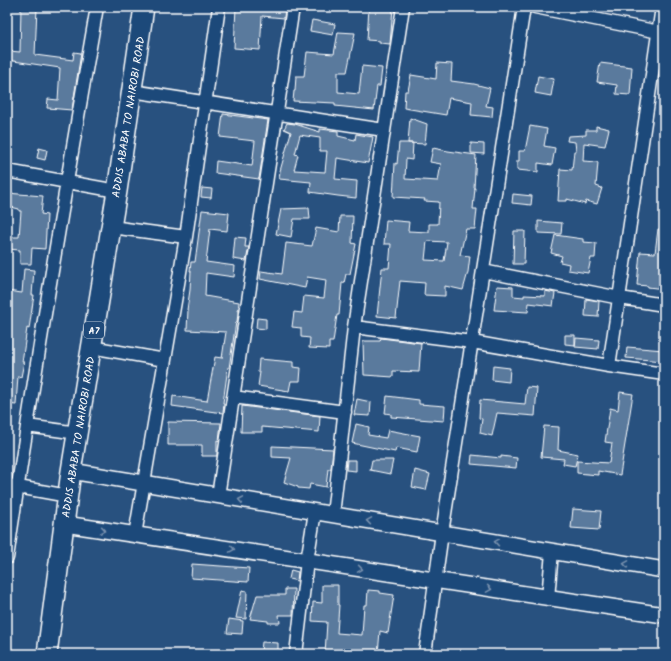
<svg xmlns="http://www.w3.org/2000/svg" width="671" height="661" viewBox="0 0 671 661" font-family="Kalam,sans-serif">
<style>
.building{fill:#5a7a9d;stroke:#fff;fill-rule:evenodd}
.lines{fill:none;stroke-linecap:round;stroke-linejoin:round}
.minor-casing{stroke:#fff;stroke-width:15}
.tertiary-casing{stroke:#fff;stroke-width:18}
.trunk-casing{stroke:#fff;stroke-width:22}
.minor{stroke:#1f4a7a;stroke-width:12}
.tertiary{stroke:#1f4a7a;stroke-width:15}
.trunk{stroke:#1f4a7a;stroke-width:19}
.oneway{stroke:#7992af}
.labels{text-anchor:middle;stroke-width:4;stroke-linejoin:round;paint-order:stroke}
.shield{fill:#1f4a7a;stroke:#bcc9d7;stroke-width:1}
.shield-label{font-size:10px;font-weight:bold;fill:#fff}
.street-label{font-size:11px;fill:#fff;stroke:#1f4a7a}
</style>
<rect width="100%" height="100%" fill="#28517f"/>
<filter id="ink" filterUnits="userSpaceOnUse"><feTurbulence type="fractalNoise" baseFrequency=".025" numOctaves="2"/><feDisplacementMap in="SourceGraphic" scale="8" xChannelSelector="R" yChannelSelector="G"/><feConvolveMatrix kernelMatrix="1 2 1 2 8 2 1 2 1" color-interpolation-filters="sRGB"/></filter>
<g filter="url(#ink)">
<path class="building" d="M21,7H37L35,55L73,60L74,52L81,53L72,110L47,108L48,99L58,100L60,68L7,60L9,51L20,52Z
M236,7H285L284,18L262,16L260,50L234,48Z
M369,7L393,8L390,44L380,43V41L367,40Z
M312,20L335,24L333,35L310,31Z
M338,32L355,33L347,72H338V92L359,94L362,66L382,68L380,86H377L374,110L335,106V103L293,101L294,91H295L296,76H304L307,52L334,54Z
M437,63L452,64L451,81L474,84L490,88L486,106L493,107L492,117L471,115L472,102L449,98L446,115L404,108L405,91H408L411,75L436,79Z
M600,63L632,67L630,95L616,94L617,85L597,82Z
M538,76L554,79L551,96L535,93Z
M223,114L268,120L259,179L215,173L216,161L252,166L255,141L220,137Z
M410,118L427,124L425,144L408,143Z
M287,123L295,124L320,132V129L338,131V136L355,140L356,134L373,137L368,163L337,158L335,179L357,181L356,198L338,196L310,192L311,182L279,179L280,171L291,132L284,129ZM300,135L306,136L320,138V151H327L325,172L294,170L298,155L295,154Z
M530,126L547,129L544,146L555,148L552,165L538,163V172L517,170V161H519V151H525Z
M596,126L609,129L605,146L584,143L583,161L598,162L596,186L602,188L597,204L586,201L585,204L567,199V201H558L560,169L572,170L574,151H576L575,142L567,141L568,136L586,135V130H596Z
M399,143H413L412,160L406,159L405,179L438,181L441,164L430,162L433,148L448,151L476,155L474,188H475L473,209H477L475,229H466L460,255L470,256L468,272L463,290L445,286V296L424,295L425,283L400,281L396,318L377,316L382,268H389L391,244H384L386,220L409,222L408,231L429,232V224H438L439,202L424,201L425,199L393,197L395,163L397,164ZM427,241L447,242L444,261L425,260Z
M471,143L484,144V154L471,153Z
M39,148L47,150L45,160L37,158Z
M202,188L212,189L211,198L201,197Z
M7,193L43,196L41,214L47,215L45,249L32,248L31,264H20V250L7,249V237H19L21,211H19V209L7,206Z
M513,194L532,196L531,205L512,203Z
M309,208L310,219H294L291,237L276,234L281,209Z
M202,210L229,213L227,231L210,229L206,262L235,266L234,277L206,273L205,296L239,302L237,322H236L229,368L228,367L223,403H224L223,413L172,406L173,396L207,401L215,357L222,358L226,332L187,330L188,310H187L190,290L191,271H190L191,262H195Z
M340,216H353L352,243L356,244L350,274H346L344,283H342L339,315H337L333,342H329V349L309,348L310,338L301,337V328L292,327L294,312L302,313L304,296L324,298L326,280L307,277L305,288L260,279L261,271L282,274L286,243L312,246L316,228L339,232Z
M538,221L562,223L561,234L538,233Z
M658,229L664,230V289L648,287V286L637,285L640,252L655,253Z
M514,231H525L524,264H513Z
M555,235L583,239V242L596,243L595,258H591L588,273L568,270L569,264L560,262L562,256L551,253Z
M235,237L246,238L245,247H249L246,261L233,259Z
M24,269L34,270L32,295H34L29,329L27,328L22,362H24L21,377L18,376L16,405L7,404V291L22,293Z
M497,286L513,287V296L524,297V295L545,296V291L555,293L553,306L529,303L528,312L494,310Z
M586,299L599,301L598,317L585,316Z
M257,318L266,319V329L256,328Z
M565,335H575V345L565,344Z
M381,338L421,343L419,372L393,371V377L364,375L363,341H380Z
M576,338L599,340L598,349L575,347Z
M627,347L664,350V361L626,358Z
M259,359L293,362V367L301,368L300,381H291L289,391L258,386L260,372H258Z
M493,366L510,368L509,382L492,380Z
M527,387L537,388L535,416L497,413L492,436L480,433L482,419L479,418L480,400L525,404Z
M620,392L633,394L620,475L598,471V475L577,473V461L609,463L612,443L605,442L610,408L618,410Z
M387,396L419,400V404L445,406L444,421L391,417V414L385,413Z
M357,399L371,402L370,416L354,415Z
M242,406L320,416L319,432L262,427V432H241Z
M168,422L221,423L219,441L217,440V456H202V445H168Z
M356,424L369,427L368,435L386,438L388,430L420,436L417,452L396,448L395,452L352,443Z
M544,426L559,427L558,450L578,454L575,466L563,464L564,459L541,457Z
M272,446L333,449L331,469H328L326,487L310,484L309,489L298,488V487L284,482L291,458L272,457Z
M472,455L501,458V456L517,458L516,468L471,464Z
M347,460H356V471L346,470Z
M372,460H393L390,474L370,470Z
M415,470L430,474L426,490L412,487Z
M573,509L601,511L599,530L571,528Z
M192,564L249,568L248,582L191,578Z
M291,570L298,572L297,581L289,579Z
M322,585H338V605H339L337,633L362,635L364,605H367L368,590L380,591V593L394,595L388,633L380,631L378,654H325L327,622L312,621L313,602L322,603Z
M285,589H294L293,615H279L280,623H268V621L250,619L257,595H285Z
M242,590L247,591L246,619L236,618Z
M229,619L243,621L242,634L227,633Z
M262,642L278,643V652L261,651Z"/>
<g class="lines">
<g class="minor-casing">
<path id="minor" d="M535,7L664,33
M132,91L384,130
M7,171L117,191
M111,227L186,237
M483,271L620,298L664,305
M354,327L472,342L609,366L664,374
M91,347L165,360
M609,366L662,7
M233,397L345,412
M27,426L78,433
M7,485L68,496
M218,496L293,7
M333,515L354,327L403,7
M135,535L186,237L219,7
M7,558C34,374 65,190 97,7
M548,598L552,552
M296,654L307,561L315,512
M425,654L442,533L524,7"/>
</g>
<g class="tertiary-casing">
<path id="tertiary" d="M71,471L664,570
M65,524L664,615"/>
</g>
<g class="trunk-casing">
<path id="trunk" d="M47,654L71,471L117,191L144,7"/>
</g>
<use href="#minor" class="minor"/>
<use href="#tertiary" class="tertiary"/>
<use href="#trunk" class="trunk"/>
</g>
<defs><path id="oneway-chevron" d="M-2-3.5L2.5 0L-2 3.5" fill="none" stroke-width="1.6" stroke-linecap="round" stroke-linejoin="round"/></defs>
<g class="oneway">
<use href="#oneway-chevron" transform="translate(241 500) rotate(-170)"/>
<use href="#oneway-chevron" transform="translate(369 521) rotate(-171)"/>
<use href="#oneway-chevron" transform="translate(103 530) rotate(9)"/>
<use href="#oneway-chevron" transform="translate(497 542) rotate(-171)"/>
<use href="#oneway-chevron" transform="translate(232 549) rotate(9)"/>
<use href="#oneway-chevron" transform="translate(626 564) rotate(-171)"/>
<use href="#oneway-chevron" transform="translate(360 569) rotate(9)"/>
<use href="#oneway-chevron" transform="translate(489 589) rotate(9)"/>
</g>
</g>
<g class="labels">
<rect class="shield" x="84" y="322" width="20" height="16" rx="3"/>
<g class="shield-label">
<text x="94" y="334">A7</text>
</g>
<g class="street-label">
<text transform="translate(128 117) rotate(-81)" y="4">ADDIS ABABA TO NAIROBI ROAD</text>
<text transform="translate(78 437) rotate(-81)" y="4">ADDIS ABABA TO NAIROBI ROAD</text>
</g>
</g>
<rect width="671" height="661" fill="none" stroke="#1f4a7a" stroke-width="24"/>
<rect x="12" y="12" width="647" height="637" fill="none" stroke="#fff" stroke-width="1.5" filter="url(#ink)"/>
</svg>
